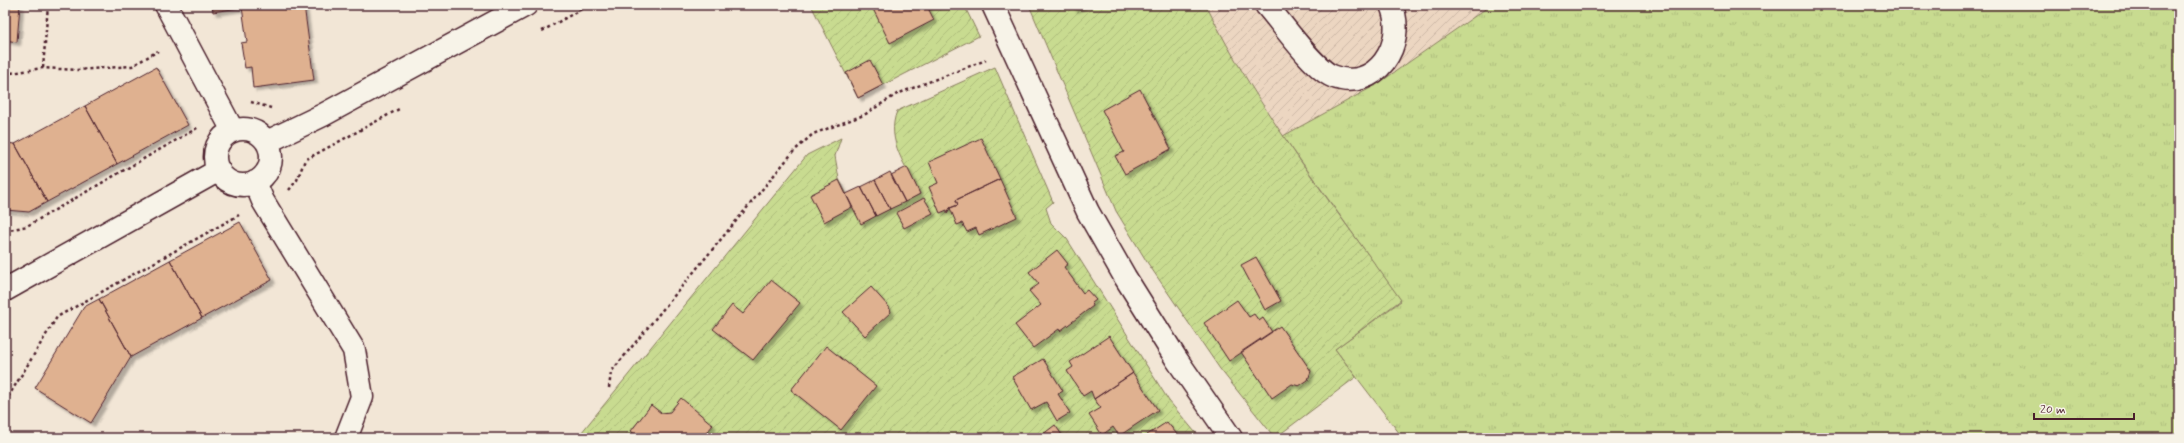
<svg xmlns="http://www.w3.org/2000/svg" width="2184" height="443" viewBox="0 0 2184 443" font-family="Mynerve,sans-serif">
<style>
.industrial{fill:url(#industrial-furrows)}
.grass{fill:url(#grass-tufts);stroke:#897d5e}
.garden{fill:url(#garden-furrows);stroke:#897d5e}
.building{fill:#dfb190;stroke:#4a1f2b;filter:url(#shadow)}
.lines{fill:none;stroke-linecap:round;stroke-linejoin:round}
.minor-casing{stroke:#4a1f2b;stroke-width:25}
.path{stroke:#4a1f2b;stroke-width:2.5;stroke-dasharray:3 3;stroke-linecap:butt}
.minor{stroke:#f7f3e8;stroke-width:22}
</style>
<defs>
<pattern id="industrial-furrows" width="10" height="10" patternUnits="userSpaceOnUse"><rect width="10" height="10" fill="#ecd6c1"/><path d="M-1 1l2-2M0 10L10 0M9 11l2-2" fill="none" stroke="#ccb7a6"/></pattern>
<pattern id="grass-tufts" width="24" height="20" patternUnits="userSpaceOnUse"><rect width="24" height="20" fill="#c8db90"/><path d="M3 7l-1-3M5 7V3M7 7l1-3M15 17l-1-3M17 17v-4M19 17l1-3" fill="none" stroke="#adbc7c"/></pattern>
<pattern id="garden-furrows" width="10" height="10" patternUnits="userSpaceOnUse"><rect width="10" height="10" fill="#c8db90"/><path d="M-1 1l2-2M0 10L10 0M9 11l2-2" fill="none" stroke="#adbc7c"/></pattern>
<filter id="shadow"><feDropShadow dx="3.5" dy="3.5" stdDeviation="1" flood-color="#0004"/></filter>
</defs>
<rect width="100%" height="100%" fill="#f2e6d6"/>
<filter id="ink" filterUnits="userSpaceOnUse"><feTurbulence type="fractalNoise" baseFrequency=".025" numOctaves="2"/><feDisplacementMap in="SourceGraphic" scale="8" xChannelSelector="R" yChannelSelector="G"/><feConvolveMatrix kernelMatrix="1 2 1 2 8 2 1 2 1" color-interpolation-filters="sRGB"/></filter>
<g filter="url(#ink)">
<path class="industrial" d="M1206,5H1491L1376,85L1283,136L1226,46Z"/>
<path class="grass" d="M1491,5H2179V438H1403L1335,349L1401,301L1283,136L1376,85Z"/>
<path class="garden" d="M811,5H964L979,36L858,98Z
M1029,5H1206C1258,111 1333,205 1401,300L1335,349L1356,377L1275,438L1220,369L1147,262L1116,211Z
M995,67L1053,202L1046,208L1051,223L1067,239L1169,401L1200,438H577L807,155L841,138L835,156L839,179L861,223L920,194C907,167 885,141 897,111Z"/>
<path class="building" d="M5,5H20L17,42L5,40Z
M212,5H258L213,12Z
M258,5H304L314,80L253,88L251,67L245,68L241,43L247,42L242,7Z
M871,5H929L927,6L934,20L890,43Z
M1072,5H1083L1074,9Z
M870,60L883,85L858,98L846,73Z
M156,67L188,125L117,164L85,106Z
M1140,89L1171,149L1125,174L1115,156L1124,152L1102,110Z
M85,106L117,164L47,202L15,144Z
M981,138L1000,179L956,200L958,205L950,208L947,213V210L940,213L929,187L938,183L929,162Z
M5,143L15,144L47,202L29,212L5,210Z
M907,167L920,194L905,202L891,175Z
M890,172L905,202L890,209L875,180Z
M1000,179L1017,217L979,235L976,228L967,232L962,223L957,225L950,208L958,205L956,200Z
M839,180L852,207L824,222L810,195Z
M875,180L890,209L876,216L861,187Z
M861,187L876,216L861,224L846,194Z
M924,198L933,213L904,228L896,213Z
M240,222L272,280L202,318L170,260Z
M1057,250L1068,264L1064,267L1083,293L1087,290L1096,300L1092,303L1093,306L1060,331L1059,329L1033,348L1015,325L1041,305L1029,291L1039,284L1029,272Z
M1256,257L1281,301L1265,310L1241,265Z
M170,260L202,318L131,357L99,299Z
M771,280L800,303L753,360L713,329L732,305L743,314Z
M871,287L889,307L891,312L865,336L843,312Z
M99,299L131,357L91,423L35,388L84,307Z
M1237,300L1249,317L1254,314L1259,321L1263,318L1272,332L1229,361L1204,323Z
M1280,326L1311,371L1308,380L1299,386L1292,384L1272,398L1241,352Z
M1109,336L1133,373L1094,399L1091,391L1083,396L1067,371L1073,367L1070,362Z
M826,346L876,386L841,430L791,390Z
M1043,359L1063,391L1058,394L1070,413L1057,421L1046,402L1031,410L1012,377Z
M1133,373L1158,410L1119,436L1113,427L1102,435L1089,415L1101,408L1094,399Z
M681,398L713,425L702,438H639L631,431L651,405L661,413L670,412Z
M1167,422L1180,438H1149L1147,435Z
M1055,425L1064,438H1038Z"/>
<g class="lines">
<g class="minor-casing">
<path id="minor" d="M166,5L233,131
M993,5L1088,212L1125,277L1177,360L1231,438
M1266,5C1281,22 1313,68 1332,76C1375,94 1408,44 1391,5
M215 157a28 28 0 1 1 56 0a28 28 0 1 1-56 0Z
M267,142L323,115L526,5
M255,182L263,201L354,350L362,397L346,438
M5,290L219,170"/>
</g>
<path class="path" d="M542,31L589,5
M43,68L48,5
M5,74L43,68L77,70L132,66L158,51
M251,102L271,108
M289,190L297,180L305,160L399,109
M5,231L27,226L199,127
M609,388L611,372L794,151L813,134L864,115L897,94L986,60
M5,402L57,317L239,215"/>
<use href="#minor" class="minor"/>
</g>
</g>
<rect width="2184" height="443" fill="none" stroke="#f7f3e8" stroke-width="20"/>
<rect x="10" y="10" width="2164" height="423" fill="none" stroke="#4a1f2b" stroke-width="1.5" filter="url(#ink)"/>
<path d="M2034 413v6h100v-6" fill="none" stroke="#4a1f2b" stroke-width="2"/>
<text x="2040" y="413" font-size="12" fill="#4a1f2b" stroke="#f7f3e8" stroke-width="3" paint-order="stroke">20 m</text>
</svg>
